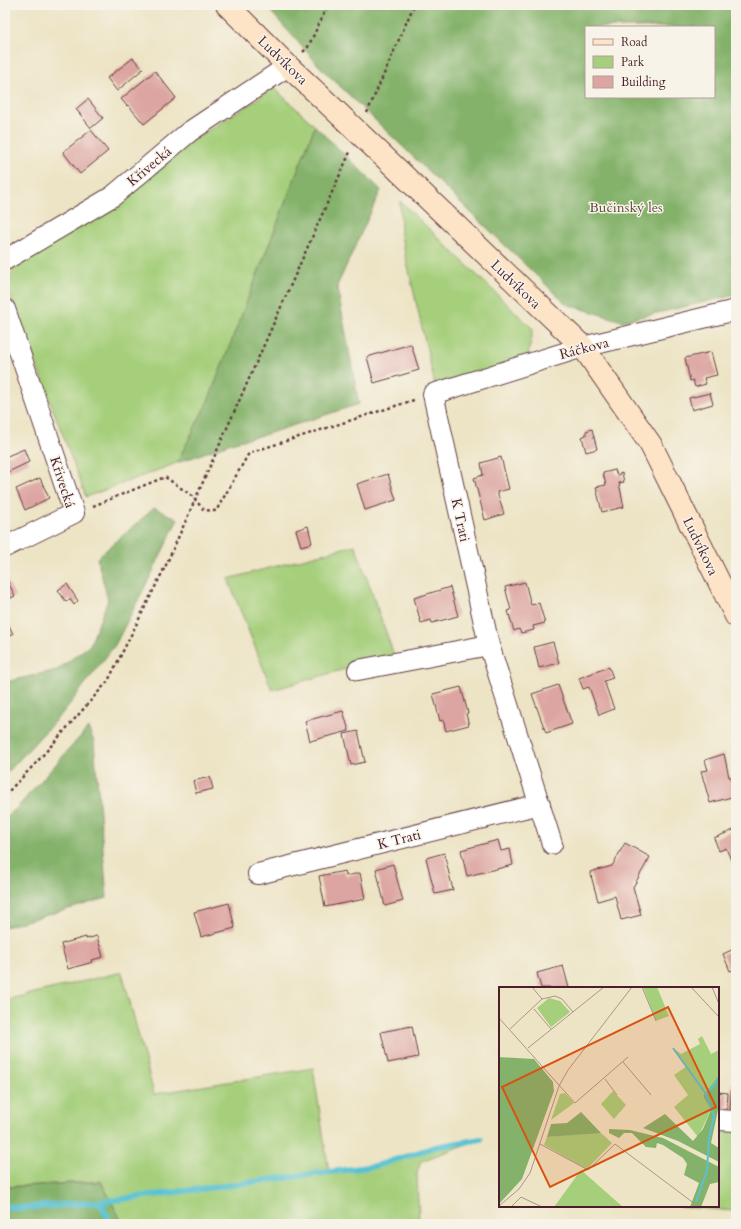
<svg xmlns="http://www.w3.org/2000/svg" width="741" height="1229" viewBox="0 0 741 1229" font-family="Cardo,serif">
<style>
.green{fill:#a6cf7b;stroke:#787753}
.forest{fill:#84b26b;stroke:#67684b;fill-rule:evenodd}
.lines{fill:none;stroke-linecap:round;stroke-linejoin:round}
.stream{stroke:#58c2d3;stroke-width:6}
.building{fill:#dda5a1}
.street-casing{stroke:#623d42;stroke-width:22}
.secondary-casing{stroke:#623d42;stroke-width:24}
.path{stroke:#623d42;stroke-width:2.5;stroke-dasharray:3 3;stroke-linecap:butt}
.street{stroke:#fff;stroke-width:20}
.secondary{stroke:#fee4c6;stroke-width:22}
.secondary-bridge-casing{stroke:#623d42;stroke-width:24;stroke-linecap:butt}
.secondary-bridge{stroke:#fee4c6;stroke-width:22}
.labels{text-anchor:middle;stroke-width:3;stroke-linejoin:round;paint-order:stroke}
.street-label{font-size:14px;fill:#4a1f2b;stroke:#f7f3e8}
.park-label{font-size:14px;fill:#614b3f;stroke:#f7f3e8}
.inset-river{fill:none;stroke:#58c2d3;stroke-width:2}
.inset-road{fill:none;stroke:#ac9587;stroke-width:1}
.view{fill:#d8530f;fill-opacity:0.15;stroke:#d8530f;stroke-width:2}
.inset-edge{fill:none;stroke:#4a1f2b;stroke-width:2}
</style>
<rect width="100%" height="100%" fill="#f7f3e8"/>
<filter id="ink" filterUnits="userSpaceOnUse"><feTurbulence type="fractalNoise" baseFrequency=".025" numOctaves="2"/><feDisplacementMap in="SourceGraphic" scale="8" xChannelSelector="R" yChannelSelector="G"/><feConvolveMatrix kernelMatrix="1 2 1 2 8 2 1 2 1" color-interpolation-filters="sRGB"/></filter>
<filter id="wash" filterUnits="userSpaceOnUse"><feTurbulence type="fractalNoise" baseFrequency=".012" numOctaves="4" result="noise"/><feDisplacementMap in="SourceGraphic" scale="16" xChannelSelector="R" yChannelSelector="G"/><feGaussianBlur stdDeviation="0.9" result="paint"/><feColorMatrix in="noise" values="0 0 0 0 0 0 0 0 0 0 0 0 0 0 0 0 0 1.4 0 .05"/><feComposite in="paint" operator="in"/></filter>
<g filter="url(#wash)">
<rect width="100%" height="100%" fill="#ede4c5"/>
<path class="green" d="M273,87L315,126L209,399L177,463L86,497L8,289L14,265L120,204L190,142L255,101Z
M400,201L533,329L527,361L435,385L401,236Z
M355,545L394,655L272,690L228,579Z
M122,972L154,1094L313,1068L329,1172L376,1166L435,1147L481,1139L421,1161L417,1173L419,1224H123L101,1181L5,1187V1000Z
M718,1121L736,1122V1211L680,1207V1206H718Z"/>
<path class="forest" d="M265,5H736V295L622,321L566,304L321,68ZM586,27H714V97H586Z
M315,126L381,190L337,286L359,404L264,435L234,442L177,463L209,399Z
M154,508L178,519L152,573L115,645L66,709L5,775V682L57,670L90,645L108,600L97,558Z
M88,728L94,741L107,898L5,927V818L16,809Z
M101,1182L123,1224H5V1187Z"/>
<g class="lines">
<path class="stream" d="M100,1202L376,1166L435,1147L481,1139
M5,1206L21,1208L100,1202L111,1224"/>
</g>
<g id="blocks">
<path class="building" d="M133,58L143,69L117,91L107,78Z
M155,71L176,98L144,124L128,105L127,106L121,99Z
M88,99L103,118L91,128L76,109Z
M91,130L108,151L80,174L63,152Z
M411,344L419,370L374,383L367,357Z
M711,352L717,375L704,378L706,384L695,387L693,380L690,381L685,358Z
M710,393L713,404L692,410L689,398Z
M592,429L597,449L586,452L582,437L586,435V431Z
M24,449L29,462L8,472L5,466V457Z
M501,457L509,489L497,492L504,514L485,520L474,478L483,475L481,463Z
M615,470L617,475L622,473L624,482L619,483L624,507L602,512L596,487L606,485L603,473Z
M388,474L396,500L365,510L357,484Z
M40,478L49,498L25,510L16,489Z
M308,526L312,543L301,546L296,530Z
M5,576L15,596L5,601Z
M525,582L531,605L539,603L545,623L533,626L534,630L521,633L519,629L514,631L508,611L511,610L505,587Z
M67,584L78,601L74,605L70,599L66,602L58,590Z
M450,587L458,616L432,623L431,620L421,623L414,598Z
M5,617L13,634L5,638Z
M553,642L559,663L539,668L534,647Z
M609,667L613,678L604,681L614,709L599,715L589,687L583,689L579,678Z
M558,685L572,724L546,733L532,694Z
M461,687L468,713L466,714L469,725L446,731L443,720L440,721L433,694Z
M343,711L349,731L310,741L305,721Z
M358,731L365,762L351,765L344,734Z
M724,754L729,777H731L735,796L710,803L701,771L708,770L705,760Z
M210,777L213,789L196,793L193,781Z
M736,829V864L733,865L726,848L719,851L714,838Z
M498,840L501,851L510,849L513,865L467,876L461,850Z
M625,843L650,857L633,887L641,915L621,920L615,896L598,901L590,872L612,866Z
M444,853L453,890L435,894L426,858Z
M393,864L403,901L385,906L376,869Z
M345,871L346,876L360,873L365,899L325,907L319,876Z
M229,903L235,928L201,937L194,912Z
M97,936L103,957L92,960L93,962L68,969L61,944L86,937V939Z
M736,948V969L730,971L723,954Z
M563,966L569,988H541L537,973Z
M412,1026L418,1057L388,1063L381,1032Z
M732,1083H736V1110L730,1109Z
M718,1092L728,1093L727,1109H718Z"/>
</g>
</g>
<g filter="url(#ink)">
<use href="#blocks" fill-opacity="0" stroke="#623d42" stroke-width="1"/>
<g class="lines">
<g class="street-casing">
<path id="street" d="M5,260L113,196L189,132L288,66
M5,309L74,513L5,547
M358,670L489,645
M552,844L489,645L433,394L583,347L736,310
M258,874L540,804
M718,1120L736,1121"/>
</g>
<g class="secondary-casing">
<path id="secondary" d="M227,5L288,66L319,95
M400,172L583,347L651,445L736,616"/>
</g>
<path class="path" d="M303,52L308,47L328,5
M367,113L414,5
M93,506L165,477L191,495L204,510L216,511L249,453L414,400
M5,795L36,763L108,681L166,565L350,152"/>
<use href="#street" class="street"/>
<use href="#secondary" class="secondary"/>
<g class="secondary-bridge-casing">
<path id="secondary-bridge" d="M319,95L400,172"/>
</g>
<use href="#secondary-bridge" class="secondary-bridge"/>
</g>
</g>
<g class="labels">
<g class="street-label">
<text transform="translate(283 60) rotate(44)" y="5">Ludvíkova</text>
<text transform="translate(149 166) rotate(-40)" y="5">Křivecká</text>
<text transform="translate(516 284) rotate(44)" y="5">Ludvíkova</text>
<text transform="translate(584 348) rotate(-15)" y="5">Ráčkova</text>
<text transform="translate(63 482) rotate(72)" y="5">Křivecká</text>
<text transform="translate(461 520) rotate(78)" y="5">K Trati</text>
<text transform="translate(701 546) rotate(64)" y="5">Ludvíkova</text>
<text transform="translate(399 839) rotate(-14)" y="5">K Trati</text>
</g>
<g class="park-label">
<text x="626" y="212">Bučinský les</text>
</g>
</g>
<g transform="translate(499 987)">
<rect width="220" height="220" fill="#ede4c5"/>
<path d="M144,0H158L170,29L157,34ZM50,11L61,14L71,25L52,40L38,21ZM203,49L212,67L220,63V88L204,109L212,123L199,150L175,120L189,108L175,88L188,79L174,61L182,67L201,57L199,52ZM114,104L127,118L115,132L102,117ZM66,106L75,116L52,133L61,107ZM92,146H102L113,156L90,180L86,181L45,158L48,150ZM82,183L124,220H55Z" fill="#a6cf7b"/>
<path d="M0,70L35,72L54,95L55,104L23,192L0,217ZM220,88V118L212,156L220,161V175L179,154L144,141L166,127L194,154L204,142L212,123L204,109ZM82,125L102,146L48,150L52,137L68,136ZM110,142L131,143L164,151L220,180V195L211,197L202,220H191L200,196L185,188L188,177L184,171L164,158L158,156L157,161L147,160L133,146H125L120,151L110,146Z" fill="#84b26b"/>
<path class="inset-river" d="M174,61L207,107M197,215L208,184L210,151L215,129L207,108L220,91"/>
<path class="inset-road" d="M33,0L43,12L56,9L63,12L74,25M143,0L157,34M192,0L220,30M213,0L220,17M35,22L52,42M0,31L76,116L129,70M11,42L43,12M29,61L105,0M124,75L152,108M106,92L118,108M41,157L89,183L116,157L200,220M0,219L20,202L31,186L60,99L69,83L133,0M12,220L22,210L43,220"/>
<path class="view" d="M169,20L217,120L51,200L3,100Z"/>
<rect width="220" height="220" class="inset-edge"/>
</g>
<rect width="741" height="1229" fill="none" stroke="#f7f3e8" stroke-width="20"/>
<rect x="585" y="26" width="130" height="72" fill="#f7f3e8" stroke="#b29e9c"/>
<rect x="593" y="39" width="20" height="6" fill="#fee4c6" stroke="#b29e9c"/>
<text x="621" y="46" font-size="12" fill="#4a1f2b">Road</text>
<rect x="593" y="56" width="20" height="12" fill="#a6cf7b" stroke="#b29e9c"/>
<text x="621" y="66" font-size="12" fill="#4a1f2b">Park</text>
<rect x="593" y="76" width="20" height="12" fill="#dda5a1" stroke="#b29e9c"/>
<text x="621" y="86" font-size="12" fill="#4a1f2b">Building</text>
</svg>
